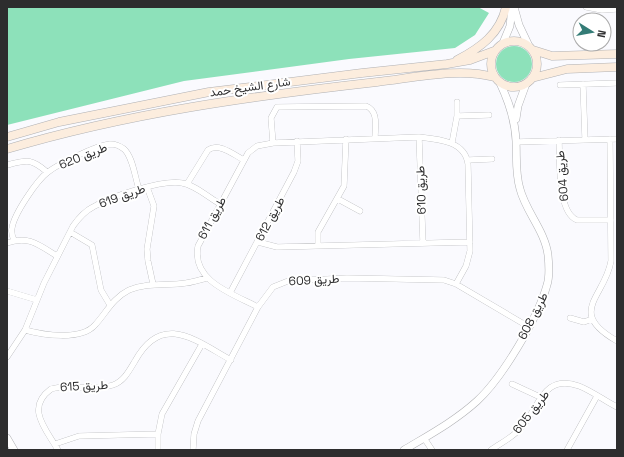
<svg xmlns="http://www.w3.org/2000/svg" width="624" height="457" viewBox="0 0 624 457" font-family="'Space Grotesk',Vazirmatn,sans-serif">
<style>
.green{fill:#8de1ba}
.lines{fill:none;stroke-linecap:round;stroke-linejoin:round}
.minor-casing{stroke:#b0b1b4;stroke-width:6}
.tertiary-casing{stroke:#b0b1b4;stroke-width:8}
.secondary-casing{stroke:#b0b1b4;stroke-width:9}
.minor{stroke:#fff;stroke-width:5.5}
.tertiary{stroke:#fff;stroke-width:7}
.secondary{stroke:#fcedde;stroke-width:8}
.labels{text-anchor:middle;stroke-width:4;stroke-linejoin:round;paint-order:stroke}
.street-label{font-size:12px;fill:#2d2d2e;stroke:#fff}
</style>
<rect width="100%" height="100%" fill="#fafafe"/>
<path class="green" d="M7,7H478L489,13L475,35L455,48L349,59L184,81L7,125Z
M496 64a18 18 0 1 1 36 0a18 18 0 1 1-36 0Z"/>
<g class="lines">
<g class="minor-casing">
<path id="minor" d="M586,7L602,10L617,9
M583,84L585,139
M560,85L617,83
M457,116V102
M419,137L423,243
M610,139L611,261C605,297 566,312 617,341
M559,140C560,160 557,212 577,220H611
M516,142L617,139
M273,143L271,118L277,107L366,106C379,111 375,127 375,139
M452,143L457,116L489,115
M468,160L492,159
M7,165C27,160 31,158 47,172
M187,184L208,150C219,142 234,155 244,160
M147,187L154,206L147,249L148,261L153,284
M338,199L360,211
M70,232L92,245L101,290L110,305
M14,240C12,236 11,233 12,228C14,214 37,180 48,172C60,163 95,146 110,144C115,144 120,146 124,149C133,157 135,178 139,189
M258,242L277,247L470,242
M7,243C28,235 39,245 57,256
M318,245V232L344,186L346,139
M7,291L37,300
M230,293L294,172L298,161L297,141
M258,307C233,294 191,281 198,246L248,153L257,146L273,143L419,137C438,139 465,141 468,164L470,251L466,266L456,284
M570,318L584,322L592,319
M25,330C43,335 81,341 95,325C106,313 113,298 129,290C147,282 167,286 186,283C193,282 200,280 207,278
M7,357L25,330L44,283L73,226C78,219 85,211 93,207C110,197 163,179 182,183C195,185 208,197 220,204
M512,384L540,397
M424,438L432,450
M55,444L79,436L158,434
M58,450C46,429 25,408 51,389C71,383 93,392 113,385C124,381 129,371 135,361C162,312 195,340 231,360
M158,450V434L162,414L202,344
M193,450L194,434L198,421L258,307L273,287L288,281L347,278L444,280L456,284L529,327
M491,450C501,443 513,437 521,428C539,408 543,373 579,386C592,391 605,401 617,407
M567,450L597,396"/>
</g>
<g class="tertiary-casing">
<path id="tertiary" d="M514,7L519,25L529,46
M503,43L510,26L512,7
M516,119L518,106L526,84
M7,438L14,450
M404,450C429,435 455,421 477,401C502,378 538,318 547,285C550,276 549,265 548,255C545,231 526,212 520,189C515,172 517,157 516,141C515,119 509,102 500,83"/>
</g>
<g class="secondary-casing">
<path id="secondary" d="M491 64a23 23 0 1 1 46 0a23 23 0 1 1-46 0Z
M533,50L552,56L617,54
M457,60C480,48 500,34 506,7
M532,78L567,69L617,67
M7,137L59,122L209,92L362,73L447,64L470,60L494,51
M7,149C128,113 252,96 377,82C413,78 459,67 494,77"/>
</g>
<use href="#minor" class="minor"/>
<use href="#tertiary" class="tertiary"/>
<use href="#secondary" class="secondary"/>
</g>
<g class="labels">
<g class="street-label">
<text transform="translate(250 87) rotate(-8)" y="4">شارع الشيخ حمد</text>
<text transform="translate(83 156) rotate(-22)" y="4">طريق 620</text>
<text transform="translate(562 176) rotate(-95)" y="4">طريق 604</text>
<text transform="translate(421 190) rotate(-92)" y="4">طريق 610</text>
<text transform="translate(122 196) rotate(-20)" y="4">طريق 619</text>
<text transform="translate(212 218) rotate(-62)" y="4">طريق 611</text>
<text transform="translate(270 219) rotate(-62)" y="4">طريق 612</text>
<text transform="translate(314 280) rotate(-3)" y="4">طريق 609</text>
<text transform="translate(533 316) rotate(-63)" y="4">طريق 608</text>
<text transform="translate(84 386) rotate(-3)" y="4">طريق 615</text>
<text transform="translate(531 412) rotate(-52)" y="4">طريق 605</text>
</g>
</g>
<rect width="624" height="457" fill="none" stroke="#2d2d2e" stroke-width="16"/>
<g transform="translate(592 32) rotate(101)"><circle r="19" fill="#ffffff" stroke="#ababab"/>
<path d="M0-3L7 15L0 10L-7 15Z" fill="#347c76"/>
<text y="-6" font-size="11" font-weight="bold" text-anchor="middle" fill="#2d2d2e">N</text>
</g>
</svg>
